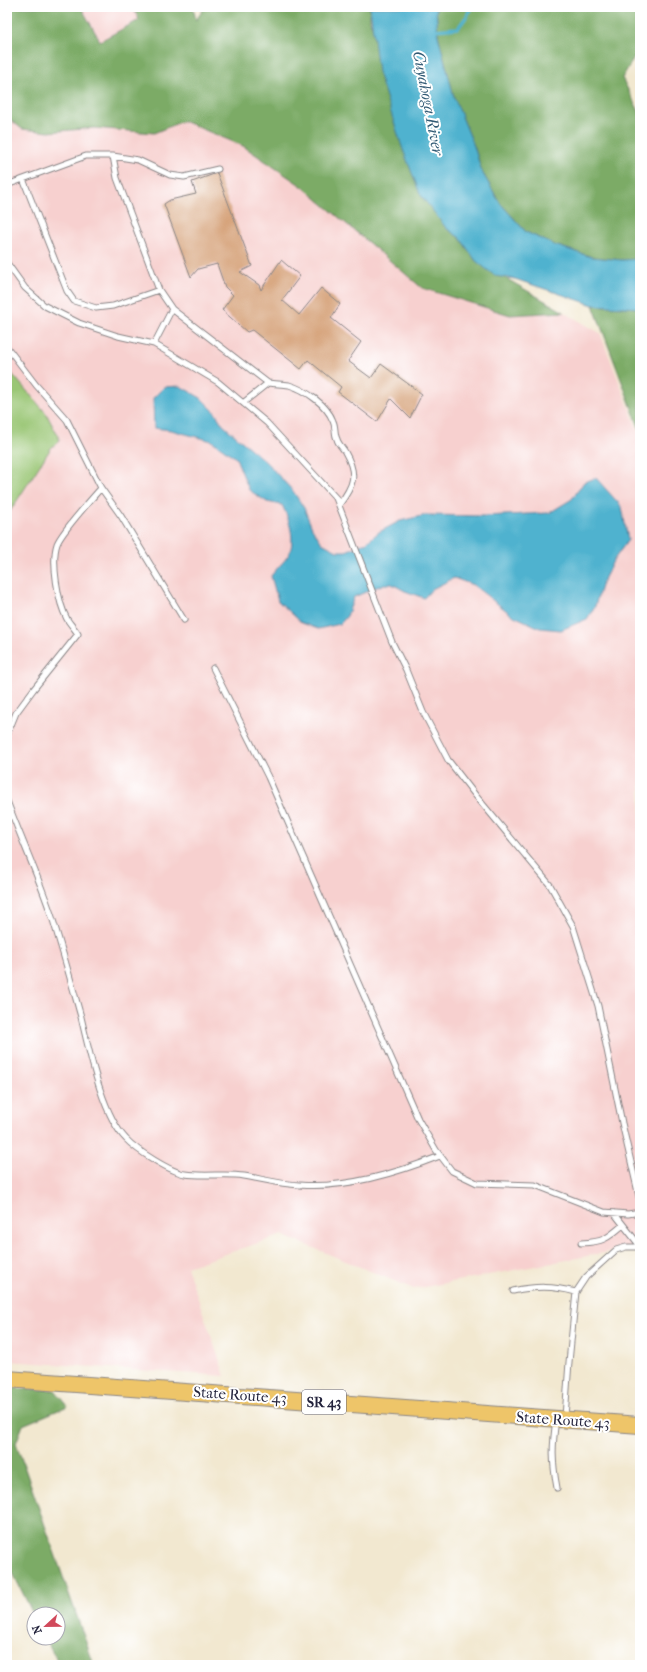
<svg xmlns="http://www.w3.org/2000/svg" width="647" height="1672" viewBox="0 0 647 1672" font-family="'IM FELL French Canon',serif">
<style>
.built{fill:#f7d0cf}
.green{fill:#9ac674;stroke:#5e7458}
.forest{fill:#7bab66;stroke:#4e6650}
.water{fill:#50b2cf;stroke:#396a85}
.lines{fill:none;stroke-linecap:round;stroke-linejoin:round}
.stream{stroke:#50b2cf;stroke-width:3.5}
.building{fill:#d39b6f}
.lane-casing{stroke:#8a8586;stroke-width:7}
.primary-casing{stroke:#8a8586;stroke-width:18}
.lane{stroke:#fff;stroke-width:5}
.primary{stroke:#eec569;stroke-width:16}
.labels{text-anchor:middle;stroke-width:4;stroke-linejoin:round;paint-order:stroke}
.shield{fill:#fff;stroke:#646476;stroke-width:1}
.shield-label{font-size:14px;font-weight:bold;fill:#22223b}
.street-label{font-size:15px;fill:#22223b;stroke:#fff}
.water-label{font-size:16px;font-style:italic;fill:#345c76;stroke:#fff}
</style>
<rect width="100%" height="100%" fill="#fff"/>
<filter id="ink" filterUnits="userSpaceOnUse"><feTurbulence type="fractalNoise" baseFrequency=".025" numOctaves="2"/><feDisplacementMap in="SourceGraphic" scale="8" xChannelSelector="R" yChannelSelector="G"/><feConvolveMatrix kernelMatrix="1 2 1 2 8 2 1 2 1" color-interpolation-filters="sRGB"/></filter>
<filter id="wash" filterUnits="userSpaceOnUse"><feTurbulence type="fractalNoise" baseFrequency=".012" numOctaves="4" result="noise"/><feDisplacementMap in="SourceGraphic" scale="16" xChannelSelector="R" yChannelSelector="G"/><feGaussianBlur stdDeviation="0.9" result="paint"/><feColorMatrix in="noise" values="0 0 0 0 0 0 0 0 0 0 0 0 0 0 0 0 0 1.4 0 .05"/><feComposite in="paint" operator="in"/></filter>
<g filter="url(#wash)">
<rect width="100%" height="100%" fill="#f2e8d0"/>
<path class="built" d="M7,7H193L196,20L249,130L600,333L640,436V1246L414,1289L282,1235L187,1267L225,1376L8,1361L7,1357Z"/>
<path class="green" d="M7,368L46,413L60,440L51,448L7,516Z"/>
<path class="forest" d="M7,7H81L100,41L139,20L133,7H193L196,20L205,7H370V21L446,228L460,238L476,261L564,312L510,315L422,288L303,187L243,146L183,121L154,133L94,128L49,132L22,129L7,117Z
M436,7H640V48L622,78L640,113V259L622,260L592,257L554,245L526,232L500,203L482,172L474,146L454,97L438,35Z
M593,305L640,308V430Z
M7,1388L55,1390L68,1406L23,1425L16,1443L94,1665H60L45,1638H58V1614H34V1616L7,1561Z"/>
<path class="water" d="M370,7H436L438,35L454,97L474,146L482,172L500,203L526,232L554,245L592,257L622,260L640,259V308L593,305L515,279L495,276L476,261L460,238L446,228L420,194L402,147L378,72Z
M180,386L201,398L214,411L223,425L266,462L293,491L304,508L312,528L322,543L337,551H346L367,542L379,532L400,521L426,515L484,516L549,513L572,499L584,482L596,478L622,507L628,540L613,561L601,586L595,606L587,619L561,630L540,628L512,615L473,585L454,578L432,589L424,598L405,591L392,584H384L354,597L347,616L340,624L318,629L302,623L278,601L271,576C275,570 286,560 289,554C296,539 289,519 282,505L267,502L249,490L236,458L212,441L171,430L154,428L153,398L164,387Z"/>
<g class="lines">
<path class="stream" d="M434,30L458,28L467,16L471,7"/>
</g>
<g id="blocks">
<path class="building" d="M217,173L252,266L240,272L259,285L261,290L281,260L300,276L282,300L299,315L321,288L340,304L331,318L361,342L348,361L371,378L381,364L422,394L410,418L391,399L377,422L338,392L341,387L308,360L301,369L252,330L247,332L222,310L233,295L225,287L217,264L198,269L191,277L164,204L170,200L196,194L192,182Z"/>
</g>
</g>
<g filter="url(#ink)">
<use href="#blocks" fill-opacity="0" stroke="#8a8586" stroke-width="1"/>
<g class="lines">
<g class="lane-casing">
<path id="lane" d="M113,156L117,178L159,290L172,309L154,344
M23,179L67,291L74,301L96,308L113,306L159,290
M7,185L86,156H113L138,160L170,175L184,177L218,169
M7,263L25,288L45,306L79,323L118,336L154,344L218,382L267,423L336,498L392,642L406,670L423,712L448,760L476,796L550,885L573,926L598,1006L622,1123L640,1201
M172,309L268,383
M7,347L36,385L67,420L101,488C91,500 62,531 57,544C51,562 58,603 67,619C70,624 75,629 78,634L33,690L16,713L7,735
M243,403L268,383C275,384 282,384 289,385C306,390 327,405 333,421C336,427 334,434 337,439C338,444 343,448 345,452C358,475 354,485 339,505
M101,488L121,516L184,620
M213,668L268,777L418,1119L436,1150L452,1171L477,1183L535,1185L604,1212L628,1214L640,1212
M7,801C22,841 40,880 53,920C63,952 72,985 81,1017C89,1050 102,1115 126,1139C136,1150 171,1172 185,1174C205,1177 225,1173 244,1176C262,1179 280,1184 299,1185C345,1189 397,1173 440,1156
M614,1213L640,1246
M581,1243C603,1242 607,1239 623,1225
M513,1291C536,1286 552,1286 576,1292
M565,1417L569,1362L576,1292L586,1277L616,1250L626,1247H640
M556,1420C552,1447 552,1461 557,1488"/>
</g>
<g class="primary-casing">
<path id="primary" d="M7,1379L640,1425"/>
</g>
<use href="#lane" class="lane"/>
<use href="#primary" class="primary"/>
</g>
</g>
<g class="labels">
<rect class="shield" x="302" y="1390" width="44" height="24" rx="3"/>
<g class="shield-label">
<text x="324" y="1407">SR 43</text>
</g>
<g class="street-label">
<text transform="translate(240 1395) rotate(4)" y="5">State Route 43</text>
<text transform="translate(563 1420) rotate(4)" y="5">State Route 43</text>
</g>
<g class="water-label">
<text transform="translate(429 103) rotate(79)" y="6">Cuyahoga River</text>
</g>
</g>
<rect width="647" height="1672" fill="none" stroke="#fff" stroke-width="24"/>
<g transform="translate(46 1626) rotate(248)"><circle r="19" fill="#ffffff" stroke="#a7a7b1"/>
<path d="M0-3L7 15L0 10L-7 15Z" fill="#d1495b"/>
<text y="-6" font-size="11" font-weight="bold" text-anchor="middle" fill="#22223b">N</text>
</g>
</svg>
